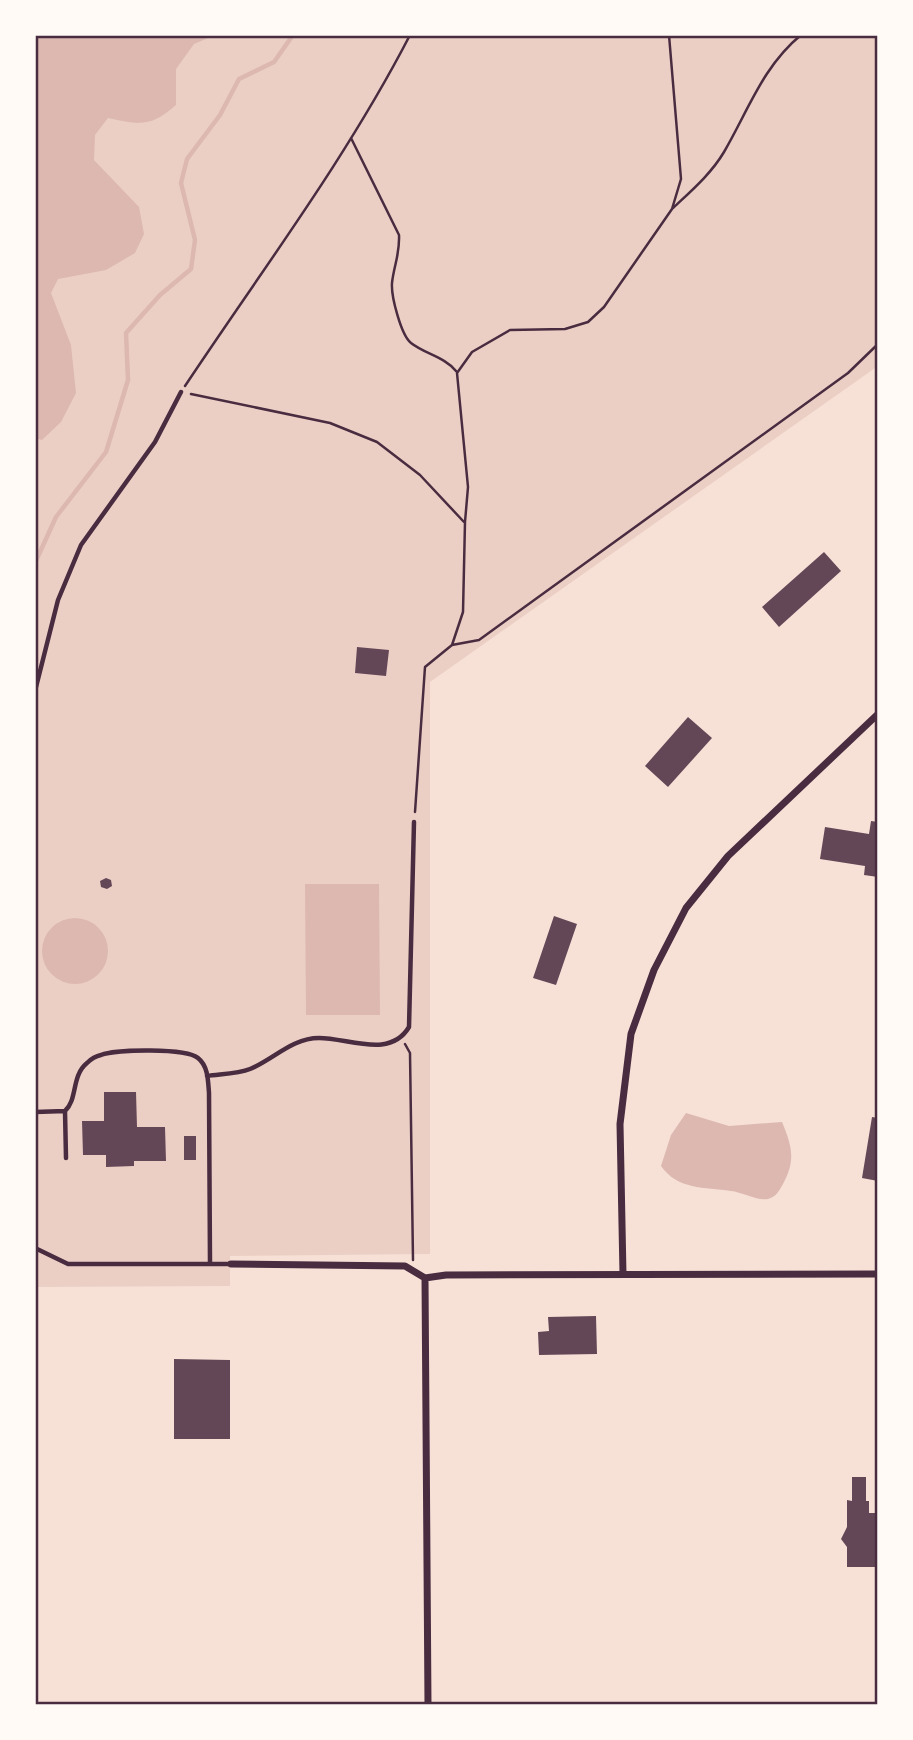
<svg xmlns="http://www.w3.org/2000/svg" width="913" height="1740" viewBox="0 0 913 1740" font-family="'Roboto Serif',serif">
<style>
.green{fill:#ebcfc5}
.water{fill:#dcb8b0}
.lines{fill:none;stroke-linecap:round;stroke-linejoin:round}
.stream{stroke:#dcb8b0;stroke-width:4.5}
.building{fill:#644757}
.path{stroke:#4a2c40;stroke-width:2.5}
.service{stroke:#4a2c40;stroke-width:4.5}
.minor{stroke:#4a2c40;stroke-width:7}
.neatline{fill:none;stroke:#4a2c40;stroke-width:2.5}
</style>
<rect width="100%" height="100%" fill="#f7e1d7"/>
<path class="green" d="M35,35H878V366L430,682V1254L230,1256V1286L35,1287Z"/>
<path class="water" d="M35,35H215L194,44L176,69V105C151,127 141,125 108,118L95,135L94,160L139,207L144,234L135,253L106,270L58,279L51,293L71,345L76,393L61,422L42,440L35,438Z
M305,884H379L380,1015H306Z
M42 951a33 33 0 1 1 66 0a33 33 0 1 1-66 0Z
M686,1113L729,1126L782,1122C792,1146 796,1160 783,1184C779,1191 776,1197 768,1199C757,1201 742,1192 731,1191C704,1187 678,1190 661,1166L671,1135Z"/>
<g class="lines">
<path class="stream" d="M35,563L56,517L106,452L128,380L126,333L160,295L191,269L195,240L181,183L187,159L220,115L239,79L274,62L293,35"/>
</g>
<path class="building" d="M824,552L841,571L779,627L762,607Z
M357,647L389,650L386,676L355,673Z
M688,717L712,738L668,787L645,766Z
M871,821L878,822V877L864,875L865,866L820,859L825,827L869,834Z
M106,878L111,880L112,886L107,889L101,887L100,881Z
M554,916L577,924L556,985L533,978Z
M104,1092H136L137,1127H165L166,1161H134V1166L106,1167V1155H83L82,1121H104Z
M872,1117L878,1118V1181L862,1178Z
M184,1136H196V1160H184Z
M596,1316L597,1354L539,1355L538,1332L549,1331L548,1317Z
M174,1359L230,1360V1439H174Z
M852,1477H866V1501H869V1513H877V1567H847V1547L841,1539L847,1527V1500L852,1501Z"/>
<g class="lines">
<path class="path" d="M351,138L399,235C400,254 394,265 392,283C391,296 401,335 411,343C425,354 445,357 456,371
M673,208C691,191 711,174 724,152C748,111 763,66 801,35
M185,386C262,270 346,159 410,35
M191,394L330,423L377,442L420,475L464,522
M452,645L479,640L848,373L878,344
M415,812L425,667L452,645L463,612L465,522L468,487L457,373L472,352L510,330L565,329L588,322L604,307L672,209L681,179L669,35
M405,1044L410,1053L413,1260"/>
<path class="service" d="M35,691L58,600L81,545L155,442L181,392
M207,1076C221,1074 238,1074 250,1069C274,1059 292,1038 319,1038C349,1038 390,1059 409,1027L414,822
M65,1111L66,1158
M35,1112L65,1111C78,1099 71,1076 87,1063C90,1060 96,1056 101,1055C116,1049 186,1048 198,1058C208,1066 208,1080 209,1093L210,1264
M35,1248L68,1264H231"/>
<path class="minor" d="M231,1264L405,1266L425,1278
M623,1274L620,1124L631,1034L654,970L686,908L728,856L878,714
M425,1278L446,1275L878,1274
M425,1278L428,1705"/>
</g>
<rect width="913" height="1740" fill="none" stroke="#fffaf5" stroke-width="74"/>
<rect x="37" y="37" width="839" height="1666" class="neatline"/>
</svg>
